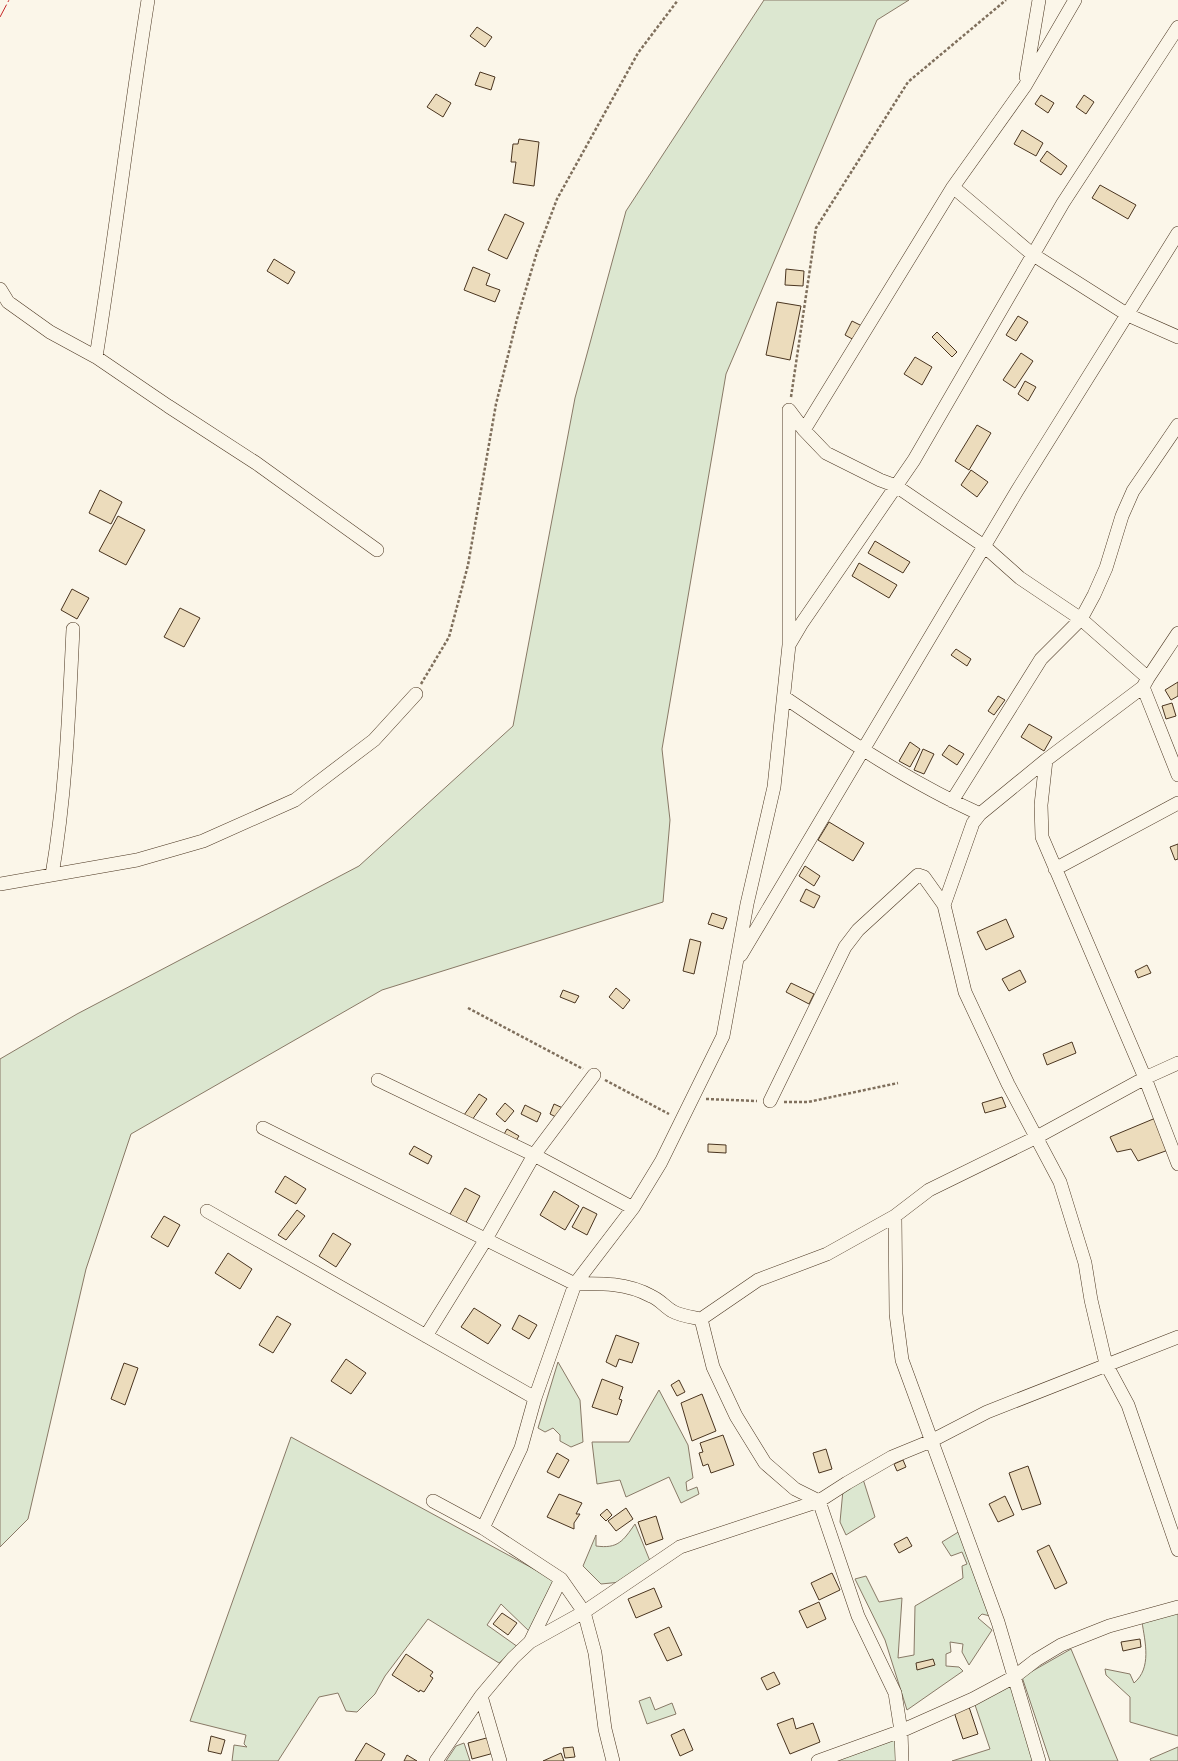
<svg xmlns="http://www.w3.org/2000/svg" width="1178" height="1761" viewBox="0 0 1178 1761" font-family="'Fira Sans',sans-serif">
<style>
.green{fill:#dce7d0;stroke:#887966}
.building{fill:#ecdcbc;stroke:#4a3520}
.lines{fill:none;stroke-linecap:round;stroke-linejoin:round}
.street-casing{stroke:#4a3520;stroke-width:14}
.path{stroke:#7f6f5c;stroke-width:2.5;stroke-dasharray:3 2;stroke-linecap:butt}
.street{stroke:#fbf6e9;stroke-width:13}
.power{stroke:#c62828;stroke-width:1;stroke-dasharray:14 3 2 3;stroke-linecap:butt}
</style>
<rect width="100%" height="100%" fill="#fbf6e9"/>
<path class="green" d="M764,0H909L877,20L726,374L662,749L670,820L663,902L382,990L131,1134L86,1269L28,1519L0,1547V1059L77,1014L359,866L513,726L575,398L626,211Z
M558,1362L580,1400L583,1442L571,1447L560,1441V1435L553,1428L545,1432L538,1428Z
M659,1390L688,1445L693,1478L686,1482L687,1491L697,1487L699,1494L681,1503L669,1477L626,1497L620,1480L597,1484L592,1442H629Z
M291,1437L556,1581L530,1632L501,1604L487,1625L518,1647L499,1663L428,1619L385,1676L375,1694L357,1712L346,1711L338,1693L319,1697L278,1761H232L234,1745L247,1747L244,1744L246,1735L190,1721Z
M863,1479L875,1517L846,1535L840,1522L843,1490Z
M635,1524L650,1561L621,1582L601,1584L583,1566L596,1535V1546C618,1549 623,1541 635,1524Z
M960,1531L994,1617L982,1614L978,1618L992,1630L969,1665L962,1652L963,1644L950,1642L951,1652L946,1654V1666L959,1667L963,1671L907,1710L885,1640L855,1579L866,1576L879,1602L902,1598L898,1658L914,1655L915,1606L963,1578L962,1566L967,1564L962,1552L951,1556L942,1542Z
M1178,1611V1736L1130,1722V1697L1106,1675L1105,1669L1130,1674L1134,1683C1152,1668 1145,1642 1142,1622Z
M1071,1649L1118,1761H1050L1022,1677Z
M1012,1684L1034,1761H952L990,1749L975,1705Z
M650,1697L655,1710L672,1703L676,1714L647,1724L639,1701Z
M898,1735V1761H834Z
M464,1743L470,1761H446L456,1746Z
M1178,1747V1761H1151L1150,1759Z"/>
<path class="building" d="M477,27L492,37L485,47L470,36Z
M480,72L495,77L491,90L475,85Z
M436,94L451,103L443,117L427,107Z
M1041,95L1054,103L1048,113L1035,104Z
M1084,95L1094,102L1086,114L1076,107Z
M1022,130L1043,143L1036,156L1014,144Z
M519,139L539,142L534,186L513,183L516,162H511L513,144H518Z
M1047,151L1067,166L1061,175L1040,161Z
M1100,185L1136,205L1128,219L1092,198Z
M505,214L524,223L507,259L488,250Z
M274,259L295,272L288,284L267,271Z
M473,267L490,274L486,285L500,290L495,302L464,290Z
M786,269L804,271L803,286L785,285Z
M777,302L801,306L790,360L766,355Z
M1018,316L1028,322L1016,341L1006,335Z
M852,321L864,327L856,341L845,335Z
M937,332L957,352L952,357L932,337Z
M1021,353L1033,361L1015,388L1003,380Z
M915,357L932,367L922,385L904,374Z
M1025,381L1036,387L1028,401L1018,394Z
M977,425L991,433L969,470L955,461Z
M971,470L988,482L977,497L961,485Z
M100,490L122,502L111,524L89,513Z
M118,516L145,530L126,565L99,551Z
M875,541L910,562L903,573L868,553Z
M859,563L897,585L889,598L852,576Z
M72,589L89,598L77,619L61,610Z
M180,608L200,618L184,647L164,637Z
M956,649L971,659L967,666L951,655Z
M1178,682V696L1171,700L1165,690Z
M998,696L1005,700L994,715L988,711Z
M1172,703L1176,716L1166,719L1162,706Z
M1029,724L1052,737L1044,751L1021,737Z
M910,742L920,749L910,767L899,761Z
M949,745L964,754L957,765L942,755Z
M923,749L934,754L924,774L914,770Z
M829,822L864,843L853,861L818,840Z
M1178,844V859L1175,860L1170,847Z
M805,866L820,876L814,886L799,876Z
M806,889L820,896L814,908L800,901Z
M712,913L727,918L723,929L708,924Z
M1006,919L1014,937L986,950L977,932Z
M690,939L701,942L694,974L683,971Z
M1147,965L1151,973L1138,978L1135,971Z
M1020,970L1026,982L1009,991L1002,979Z
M791,983L814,994L809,1004L786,992Z
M616,988L630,1000L623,1009L609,997Z
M563,990L579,996L575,1003L560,997Z
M1072,1042L1076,1053L1047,1065L1043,1054Z
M479,1094L487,1099L472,1120L464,1115Z
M1002,1097L1006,1107L985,1113L982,1103Z
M505,1103L514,1111L505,1122L496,1114Z
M554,1104L565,1109L560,1119L550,1114Z
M525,1105L541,1113L537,1122L521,1114Z
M1158,1117L1171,1149L1138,1161L1131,1149L1117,1152L1110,1137Z
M507,1129L519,1136L515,1142L503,1136Z
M708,1144L726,1145V1153L708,1152Z
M414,1146L432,1156L428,1164L409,1154Z
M285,1176L306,1189L296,1204L275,1192Z
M465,1188L480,1196L462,1230L446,1221Z
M554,1191L579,1206L565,1230L540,1215Z
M583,1207L597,1214L587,1235L572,1227Z
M297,1210L305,1216L286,1240L278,1235Z
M164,1216L180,1225L168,1247L151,1237Z
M333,1233L351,1244L336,1267L319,1256Z
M228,1253L252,1269L240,1289L215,1273Z
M474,1308L501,1325L488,1344L461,1327Z
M519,1315L537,1325L529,1339L512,1329Z
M277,1316L291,1324L273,1353L259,1345Z
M616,1335L639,1343L632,1363L619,1359L616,1367L606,1362Z
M346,1359L366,1373L351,1394L331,1381Z
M124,1363L138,1368L125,1405L111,1399Z
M602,1379L623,1387L619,1399L622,1400L617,1415L592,1407Z
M679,1380L685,1392L677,1396L671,1385Z
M702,1394L716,1431L692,1441L681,1403Z
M723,1435L734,1465L711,1473L708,1464L703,1466L699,1453L703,1452L700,1443Z
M826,1449L832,1469L819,1473L813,1453Z
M557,1453L569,1460L559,1478L547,1472Z
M903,1460L906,1467L897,1471L894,1464Z
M1028,1466L1041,1504L1022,1510L1009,1473Z
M559,1494L582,1503L576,1514H580L574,1523V1529L547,1517Z
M1005,1496L1014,1515L998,1522L989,1504Z
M626,1508L633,1519L616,1531L608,1521Z
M607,1509L612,1515L606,1521L600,1515Z
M656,1516L663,1539L646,1545L638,1522Z
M907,1537L912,1546L899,1553L894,1544Z
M1049,1545L1067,1583L1055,1589L1037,1551Z
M832,1573L840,1590L819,1600L811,1583Z
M654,1588L662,1607L636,1618L628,1599Z
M819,1602L826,1619L807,1628L799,1611Z
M502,1613L517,1623L508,1635L493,1624Z
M669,1627L682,1655L667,1661L654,1634Z
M1140,1639L1141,1647L1123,1651L1121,1642Z
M406,1654L433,1672L430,1676L433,1678L424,1692L420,1690L419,1692L392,1675Z
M933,1659L935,1665L917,1670L916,1663Z
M774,1672L780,1684L767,1690L761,1678Z
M968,1704L978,1734L963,1739L953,1709Z
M793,1718L796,1729L813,1723L820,1742L790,1754L777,1724Z
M684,1729L693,1750L680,1756L671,1735Z
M211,1736L225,1740L221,1754L208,1751Z
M490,1737L494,1753L472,1759L468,1743Z
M366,1743L385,1754L381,1761H355Z
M573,1747L575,1757L565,1758L563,1748Z
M561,1753L564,1761H543Z
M407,1755L417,1761H404Z"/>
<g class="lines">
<g class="street-casing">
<path id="street" d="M1026,77L1039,0
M953,187L1032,254L1128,315L1178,337
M0,289L8,302L50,332L96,357L168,406L256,463L377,550
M96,357C115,238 129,119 148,0
M789,410L804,430L826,453L880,480L896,486L984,546L1020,578L1081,619L1041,659L952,801
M789,410V644
M804,430L953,187L1025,86L1075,0
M1178,633L1148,678L1143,687L1178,775
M1148,678L1081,619L1094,595L1106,568L1122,516L1133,491L1178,425
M1143,687L1046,760L980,814L973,823L944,905L965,992L1008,1084L1060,1182L1085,1263L1091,1300L1106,1364L1128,1405L1178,1550
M784,697C847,740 911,783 980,814
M1046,760L1041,805L1042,837L1145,1078L1178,1164
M1055,869L1178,803
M52,875C66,793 69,711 73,629
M0,884L137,860L203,841L295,800L374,740L416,694
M741,955L1017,491L1178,233
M378,1080L534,1155L633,1208
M770,1101L845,947L858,930L918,875L924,877L944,905
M263,1128L575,1284C602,1283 627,1283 651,1296C659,1299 664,1306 672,1311C681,1316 691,1317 701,1319L758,1280L827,1254L895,1216L929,1190L1035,1138L1145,1078L1178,1063
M207,1211L535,1398
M895,1216L896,1314L902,1360L998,1622L1039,1761
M701,1319L713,1367L736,1416L765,1463L795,1489L819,1501L858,1616L895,1693L901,1731L902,1761
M426,1336L486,1239L534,1155L594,1075
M433,1501L483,1528L561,1579L584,1612L595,1653L605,1729L613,1761
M483,1528L521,1448L535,1398L575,1284L633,1208L661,1162L723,1036L747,904L774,787L789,645L802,623L914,460L1063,203L1178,27
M530,1642L584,1612L680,1547L819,1501L847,1483L892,1457L931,1441L987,1412L1178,1337
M481,1696L500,1761
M436,1761L481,1696L513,1658L530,1642L561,1579
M818,1761L901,1731L973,1699L1014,1677L1036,1660L1061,1645L1109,1626L1178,1607"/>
</g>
<path class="path" d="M791,397L816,228L908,82L1006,0
M421,684L449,637L468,565L496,404L517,319L537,252L557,199L638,53L678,0
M468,1008L583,1069
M605,1080L669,1114
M706,1099L757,1101
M784,1102H808L898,1083"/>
<use href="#street" class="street"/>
<path class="power" d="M0,17L9,0"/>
</g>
</svg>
